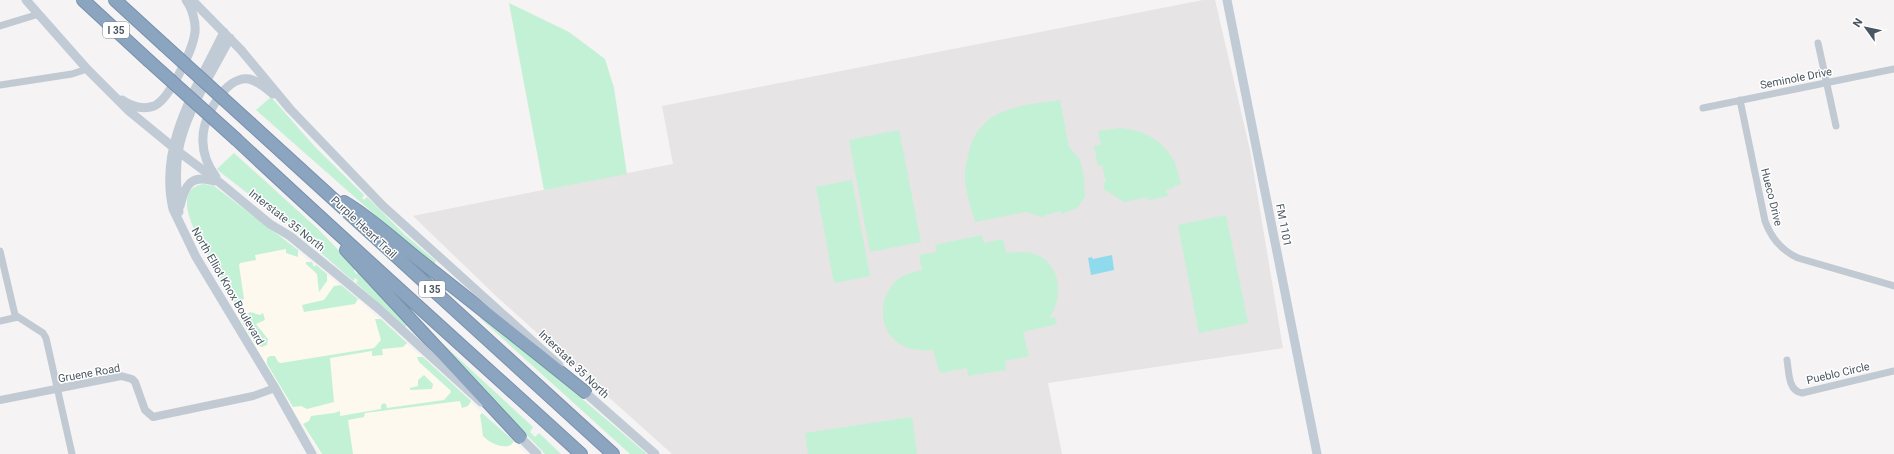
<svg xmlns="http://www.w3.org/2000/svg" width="1894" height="454" viewBox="0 0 1894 454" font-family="Roboto,sans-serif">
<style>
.commercial{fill:#fdf9ef}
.education{fill:#e6e4e5}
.green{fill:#c3f1d5}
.water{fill:#90daee}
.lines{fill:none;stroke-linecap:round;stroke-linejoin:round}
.motorway-casing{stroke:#7690ad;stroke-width:14}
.minor{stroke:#c1cad2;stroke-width:7}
.tertiary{stroke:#c1cad2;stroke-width:8}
.secondary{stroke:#c1cbd6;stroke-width:9}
.motorway{stroke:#8ba5c1;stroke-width:12}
.motorway-bridge-casing{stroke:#7690ad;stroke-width:14;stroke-linecap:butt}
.motorway-bridge{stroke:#8ba5c1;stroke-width:12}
.labels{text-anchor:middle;stroke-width:3;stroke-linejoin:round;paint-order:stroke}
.shield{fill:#fff;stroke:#808990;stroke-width:1}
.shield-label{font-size:10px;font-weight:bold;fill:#4a5661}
.street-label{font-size:11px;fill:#4a5661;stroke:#fff}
</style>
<rect width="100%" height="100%" fill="#f5f3f3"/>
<path class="commercial" d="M272,232L359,300L527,454H320L243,327L216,272Z"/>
<path class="education" d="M1203,0H1215L1250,150L1283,348L1048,383L1062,454H672L496,296L413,216L673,164L662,106Z"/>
<path class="green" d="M509,3L569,32L605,59L614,88L627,174L544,190Z
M271,97L316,148L364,195L362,198L364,200L367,197L405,235L436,261L433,266L256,110Z
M1060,100L1069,147L1080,160L1084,178L1085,197L1077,208L1061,214V211L1045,215V217H1042L1026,212L975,222C971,208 966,193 965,180C964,170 967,161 969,152C979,108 1022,105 1060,100Z
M1119,128C1142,129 1165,141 1175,163C1177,170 1179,177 1181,184L1174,186V188L1166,190L1168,196L1149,200L1148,197L1124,202L1104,189V182H1106L1102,165L1098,166L1094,146L1101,145L1098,131Z
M899,130L921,242L870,252L849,140Z
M234,153L318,229L356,268L354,271L356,274L359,272L368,284L371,285L408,324L405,327L356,283L358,280L355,278L353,281L295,230L220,172L217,169Z
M852,180L870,276L834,283L816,187Z
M203,184L214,186L298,250V257L286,253V249L255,255L256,260L240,263L239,265L244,299L239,302H231L216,272L218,271C207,253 164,191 203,184Z
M1226,215L1248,323L1199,333L1178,225Z
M982,235L984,243L1003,239L1006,253C1016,252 1027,251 1037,255C1062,265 1063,299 1049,318L1055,317L1057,324L1023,332L1029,356L1005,361L1006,370L968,376L967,368L940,373L933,350C904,353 881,338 883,307C884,298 889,287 897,280C904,274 914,272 922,270L919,255L937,252L935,245Z
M306,262H312L314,267L316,265L327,274V281L319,292L317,274L306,264Z
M341,285L358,299L355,304L304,312L302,305L324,300L334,286Z
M250,312L260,315L263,313L265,320L256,324L268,339L267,345L262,347L256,345L240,319Z
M483,315L647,454H630L480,318Z
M375,319H381L407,343L403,347L382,349L383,355L372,356V351L330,358L334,402L307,409L301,406L293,407L267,364V358L270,356H275L278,362L281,363L374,348L381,340Z
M443,344L533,427L530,432L535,437L539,433L561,454H545L440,345Z
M417,357H423L471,401L468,406L462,408L460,401L365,413L364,417L348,420L353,454H322L303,424L309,421L311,416L334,413L340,411V416L381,409V405L384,403L386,404L387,408L444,400L451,392L450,390L419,362Z
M424,375L433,384L432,389L410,390V388L418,386V380Z
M482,413L514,441L511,445C502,449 490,443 483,436L480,415Z
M912,417L917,454H808L805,433Z"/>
<path class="water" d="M1112,255L1114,270L1091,275L1088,258L1092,257L1093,259Z"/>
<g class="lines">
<g class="motorway-casing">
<path id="motorway" d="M83,0L148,60
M115,0L163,44
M251,124L613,454
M237,140C350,246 466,349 581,454
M344,202C373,219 397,243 423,263C477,306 531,348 585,392
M346,250L520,437"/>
</g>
<path class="minor" d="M0,26L39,14
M1818,43L1836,126
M0,85L72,74L87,69
M1740,100L1765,221C1771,238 1781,250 1798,258L1894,286
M1703,108L1894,69
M0,251L15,315L43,333L46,338L72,454
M0,321L18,317
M1787,360C1789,372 1788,391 1802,393L1894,371"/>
<path class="tertiary" d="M0,400L121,376L132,379L135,382L145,410L153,417L253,396L275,388"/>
<path class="secondary" d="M26,0L87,69L129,111L179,152L219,182L270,224L290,236L338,275L379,309L481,402
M192,0L241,50L290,109L383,206L559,365
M1227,0L1317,454
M224,32C197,88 158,144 173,209L196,257L275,388L312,454
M122,100C131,106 143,110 154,106C170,99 193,49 195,32C196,22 192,8 186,0
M216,177C207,165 202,152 203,137C203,117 226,75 249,79C258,81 266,88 273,94
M180,206C185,185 191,174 214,181
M179,212C177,192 175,173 178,153C184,114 212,73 230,38
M580,388L655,454
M516,433L537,454"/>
<use href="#motorway" class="motorway"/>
<g class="motorway-bridge-casing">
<path id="motorway-bridge" d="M163,44L251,124
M148,60L237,140"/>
</g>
<use href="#motorway-bridge" class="motorway-bridge"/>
</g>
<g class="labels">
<g class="shield">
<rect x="103" y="22" width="26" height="16" rx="3"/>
<rect x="419" y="281" width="26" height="16" rx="3"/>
</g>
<g class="shield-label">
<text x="116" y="34">I 35</text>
<text x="432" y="293">I 35</text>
</g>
<g class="street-label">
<text transform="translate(1796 78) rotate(-11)" y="4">Seminole Drive</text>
<text transform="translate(1772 197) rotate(76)" y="4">Hueco Drive</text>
<text transform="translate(287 220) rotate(38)" y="4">Interstate 35 North</text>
<text transform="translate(1284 225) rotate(79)" y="4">FM 1101</text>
<text transform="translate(364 227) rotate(43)" y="4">Purple Heart Trail</text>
<text transform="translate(228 286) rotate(60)" y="4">North Elliot Knox Boulevard</text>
<text transform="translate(574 364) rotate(44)" y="4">Interstate 35 North</text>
<text transform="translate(89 373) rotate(-10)" y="4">Gruene Road</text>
<text transform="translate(1838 373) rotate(-13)" y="4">Pueblo Circle</text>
</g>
</g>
<g transform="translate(1866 28) rotate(303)" stroke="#ffffff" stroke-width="3" paint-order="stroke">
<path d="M0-3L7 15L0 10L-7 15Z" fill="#4a5661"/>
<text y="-6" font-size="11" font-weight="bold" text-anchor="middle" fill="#4a5661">N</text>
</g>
</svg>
